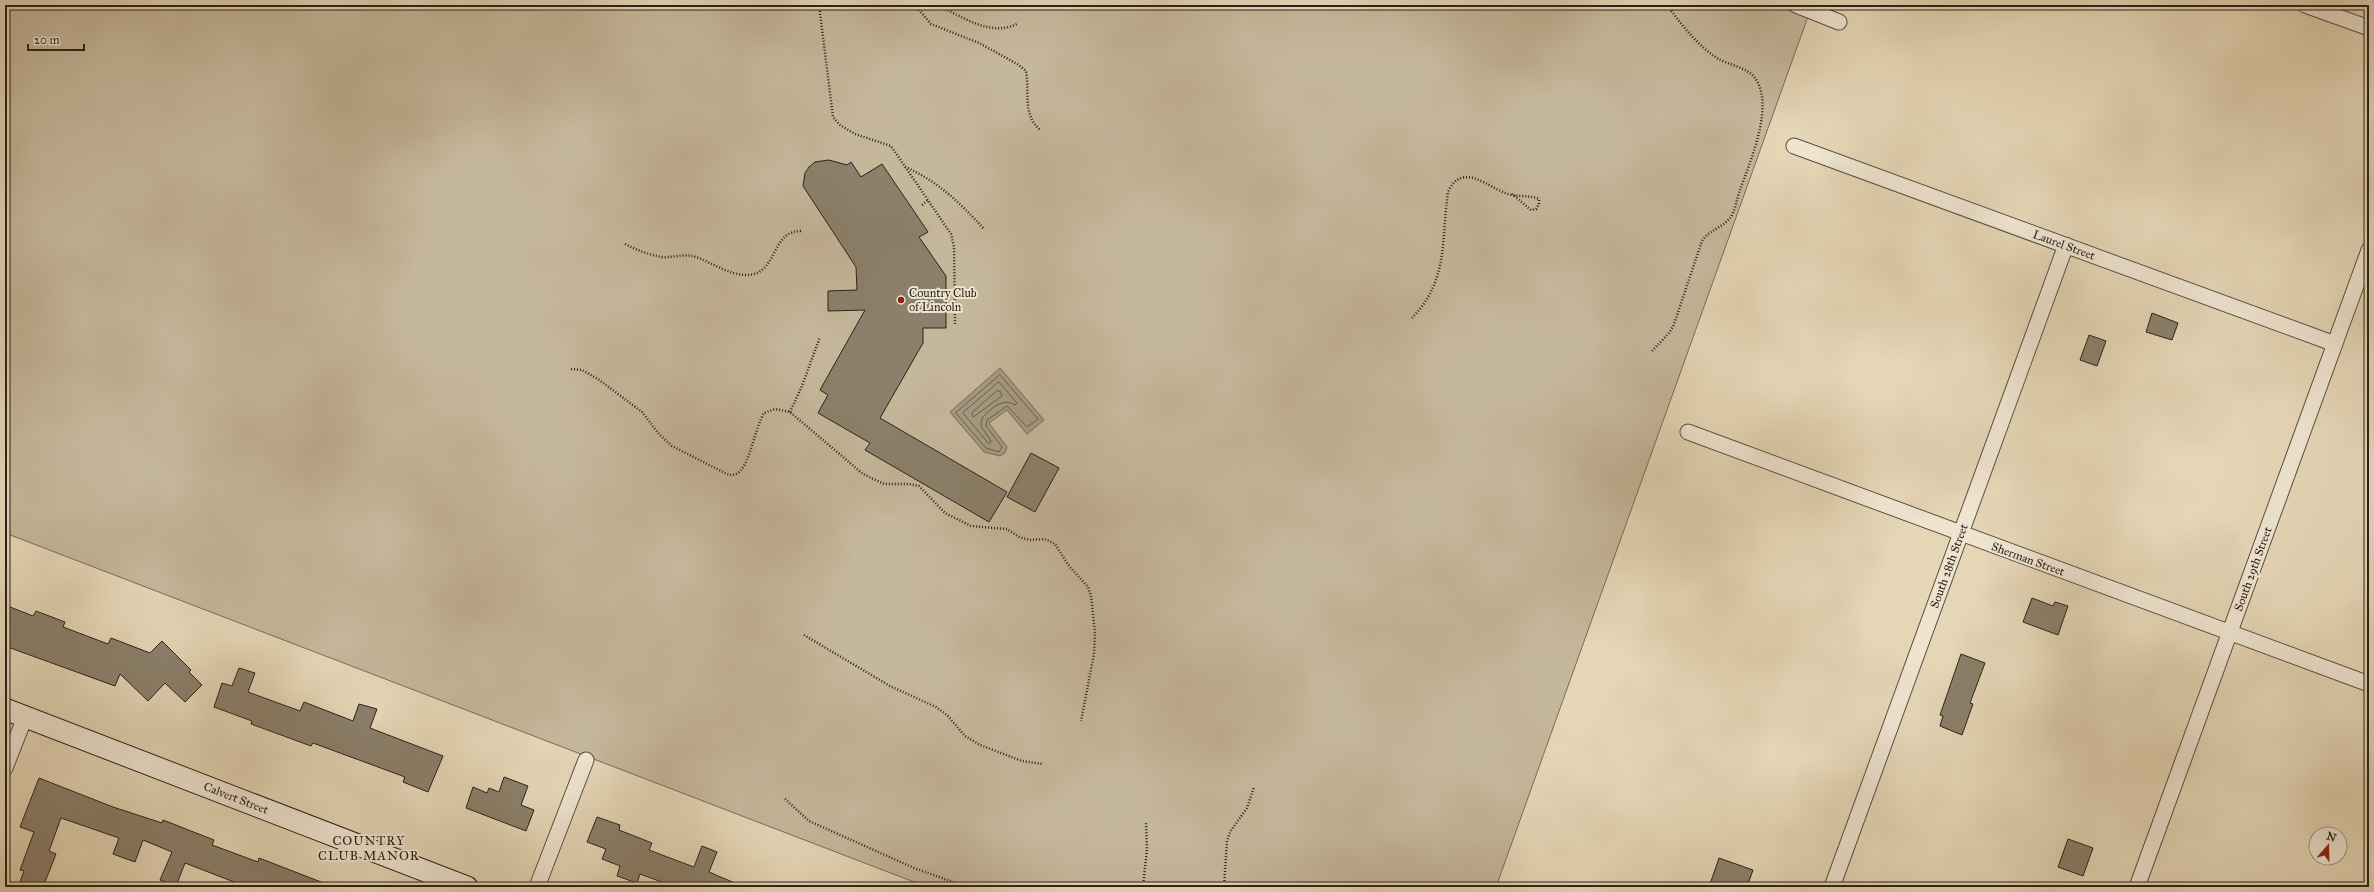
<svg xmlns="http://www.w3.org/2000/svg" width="2374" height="892" viewBox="0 0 2374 892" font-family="'IM FELL Great Primer',serif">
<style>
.green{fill:#c5b79b;stroke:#786c5a}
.water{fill:#a59981;stroke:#746957}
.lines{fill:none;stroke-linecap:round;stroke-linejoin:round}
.shore{stroke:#685e4d;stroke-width:1}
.building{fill:#8b806b;stroke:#2a2219}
.street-casing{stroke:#594f40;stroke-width:17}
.secondary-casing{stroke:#2a2219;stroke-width:23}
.path{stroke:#2a2219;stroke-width:2.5;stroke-dasharray:1 2;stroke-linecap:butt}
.street{stroke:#eee4d0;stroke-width:15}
.secondary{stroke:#eee4d0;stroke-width:21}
.poi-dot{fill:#8f2418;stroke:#eee4d0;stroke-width:1.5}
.labels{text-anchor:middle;stroke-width:4;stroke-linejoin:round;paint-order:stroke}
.street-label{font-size:12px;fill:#2a2219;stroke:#eee4d0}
.poi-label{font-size:12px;fill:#2a2219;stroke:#eee4d0;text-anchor:start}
.neighbourhood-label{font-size:13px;letter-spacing:1px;fill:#2a2219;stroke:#eee4d0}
</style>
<rect width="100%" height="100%" fill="#e5d6b6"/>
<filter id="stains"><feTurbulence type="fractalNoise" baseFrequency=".005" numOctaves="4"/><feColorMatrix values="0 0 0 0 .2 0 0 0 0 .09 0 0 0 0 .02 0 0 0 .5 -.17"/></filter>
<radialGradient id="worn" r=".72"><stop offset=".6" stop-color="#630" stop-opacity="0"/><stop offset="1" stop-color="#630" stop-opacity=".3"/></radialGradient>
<path class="green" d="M5,5H1795L1810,11L1496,887H927L5,533Z"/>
<path class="water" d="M1000,368L1044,420L1027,434L1007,410L989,423L1007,447L1005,453L1000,456L984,452L950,412Z"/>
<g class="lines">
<path class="shore" d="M1000,375L1038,419L1027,427L1007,406L987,420L986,426L1002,447L999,452L986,448L956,413Z
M999,382L1017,403L1015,405C1003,397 990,409 982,418L981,426L991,441L989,444L963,413Z
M997,391H1000L1002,396L973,417L972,413Z"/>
</g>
<path class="building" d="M829,160L847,165L851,162L861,177L882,164L928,232L919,237L946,276V328H923V343L880,418L1007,492L989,522L865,450L870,443L818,413L828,395L820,390L865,310L828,311V291L857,290L856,267L803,186L805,173L809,167L815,162Z
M2152,313L2178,323L2172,340L2146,332Z
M2089,335L2106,341L2097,366L2080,360Z
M1031,453L1059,468L1035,512L1007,497Z
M2032,598L2053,606L2055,602L2068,606L2058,635L2023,622Z
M5,605L33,616L36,611L65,622L63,627L108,644L111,638L150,653L162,641L191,670L189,672L202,685L185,702L165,683L148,701L120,674L115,686L5,646Z
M1961,654L1985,663L1970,703L1973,704L1962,735L1940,726L1943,716L1940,715Z
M239,668L255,673L248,692L300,711L304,702L353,721L359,704L377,709L370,728L443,756L428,792L403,782L405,777L313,743L311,746L251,724L252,721L214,707L222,683L232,686Z
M504,777L528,786L521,805L534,810L526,831L466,808L473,787L487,793L489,788L499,792Z
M39,778L113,807L162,823L163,820L214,840L212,845L258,862L259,858L334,887H247L185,863L176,886L160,880L172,852L143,840L135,862L113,854L119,838L61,818L49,851L56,854L43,887H18L24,871L20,870L34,832L20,827Z
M597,817L620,825L619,830L652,843L649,850L694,867L702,846L717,852L709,872L744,887H675L640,874L637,883L617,876L620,866L602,859L606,849L587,842Z
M2068,839L2093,848L2083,876L2058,867Z
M1719,858L1753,870L1747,887H1709Z"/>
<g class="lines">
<g class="street-casing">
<path id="street" d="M1796,5L1839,22
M2305,5L2369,28
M1794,146L2335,344
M1688,432L2369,684
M5,768L25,717
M537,887L586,760
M1832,887L2066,245
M2137,887L2369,250"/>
</g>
<g class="secondary-casing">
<path id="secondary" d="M5,709L467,887"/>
</g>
<path class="path" d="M819,5L833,117L840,125L855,134L891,146L951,234L954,247L955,324
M915,5L931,24L979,43L1019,65L1026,71C1030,94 1022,113 1040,130
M937,5C964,17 989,37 1017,24
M905,167C938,181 961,204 984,229
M922,205L928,200
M625,244C637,250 649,255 662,257C674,258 684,253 696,257C713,263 738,281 757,273C777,264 774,231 801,231
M1412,318C1449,280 1441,240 1448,192C1462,161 1487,187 1508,194C1518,197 1529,195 1539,199V204L1536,209L1531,210L1512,194
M1652,351L1670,332L1674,324L1702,241C1709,230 1722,228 1730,218C1735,212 1737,198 1740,190C1750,162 1775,105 1755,78C1747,67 1728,65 1717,58C1698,46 1680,23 1667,5
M571,369L582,370L598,379L642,412L659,434L672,446L729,475C733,475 737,475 740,471C750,462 755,428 764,413L775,409L790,412L863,474L884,484H909L919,486L945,513L971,526L1007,529L1019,537L1030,540L1045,539L1055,544L1069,566L1088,587L1091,596L1095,633L1094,654L1081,721
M790,412L802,386L820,337
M804,635L890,686L936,707L947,715L965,736L980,745L1022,761L1043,764
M785,799L809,821L914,868L967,887
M1143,887L1147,849L1146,823
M1224,887L1227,841L1230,832L1247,808L1254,787"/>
<use href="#street" class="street"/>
<use href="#secondary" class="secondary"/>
</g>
<circle class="poi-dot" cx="901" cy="300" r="4"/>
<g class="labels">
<g class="street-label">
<text transform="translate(2064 245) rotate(20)" y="4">Laurel Street</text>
<text transform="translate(2028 559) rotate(20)" y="4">Sherman Street</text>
<text transform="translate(1949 566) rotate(-70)" y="4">South 28th Street</text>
<text transform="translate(2253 569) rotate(-70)" y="4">South 29th Street</text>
<text transform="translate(236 798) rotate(21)" y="4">Calvert Street</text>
</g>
<g class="poi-label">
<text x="909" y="297">Country Club<tspan x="909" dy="14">of Lincoln</tspan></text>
</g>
<g class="neighbourhood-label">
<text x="369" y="845">COUNTRY<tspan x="369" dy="15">CLUB MANOR</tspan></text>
</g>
</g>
<rect width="2374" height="892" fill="none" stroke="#e5d6b6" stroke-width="20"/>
<rect x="6" y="6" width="2362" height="880" fill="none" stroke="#2a2219" stroke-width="2"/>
<rect x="10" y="10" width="2354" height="872" fill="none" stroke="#2a2219"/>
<g transform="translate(2328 846) rotate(20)"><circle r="19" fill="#eee4d0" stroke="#a09687"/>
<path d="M0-3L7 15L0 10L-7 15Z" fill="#8f2418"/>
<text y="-6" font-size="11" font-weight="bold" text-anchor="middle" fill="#2a2219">N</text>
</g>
<path d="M28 44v6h56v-6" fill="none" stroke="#2a2219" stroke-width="2"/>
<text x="34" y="44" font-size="12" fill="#2a2219" stroke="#eee4d0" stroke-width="3" paint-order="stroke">20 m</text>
<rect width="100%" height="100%" filter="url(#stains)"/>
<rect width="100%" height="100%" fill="url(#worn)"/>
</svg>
